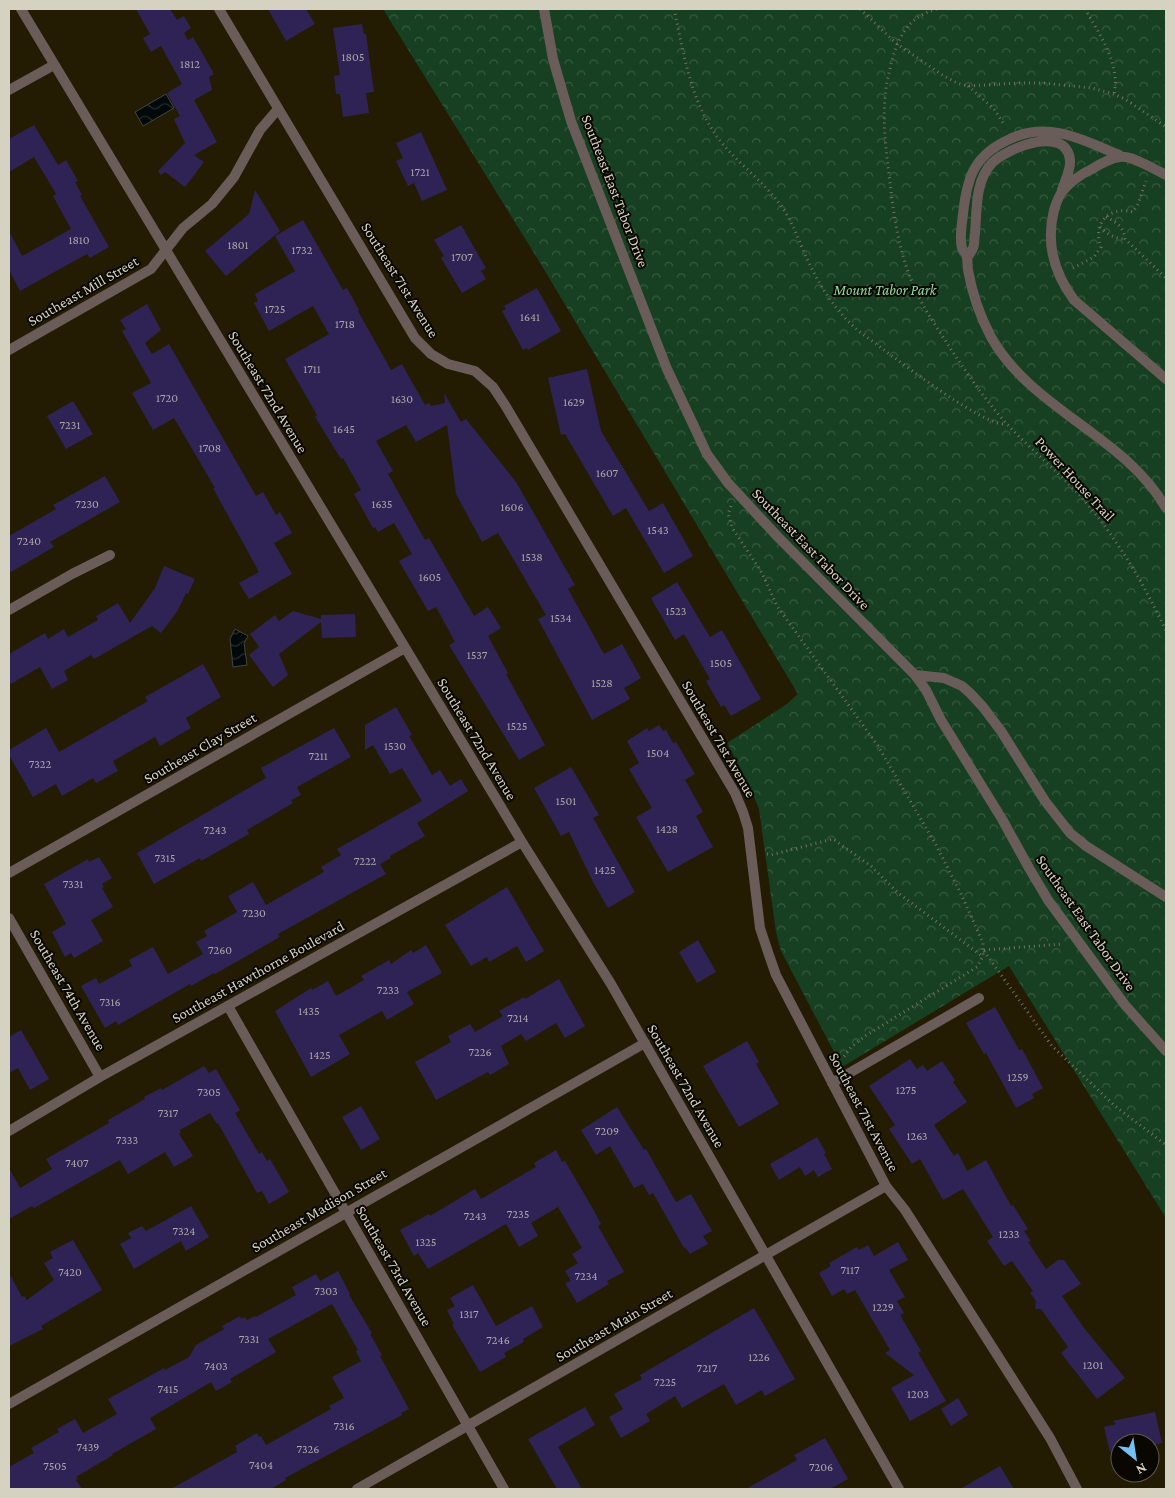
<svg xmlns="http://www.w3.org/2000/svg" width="1175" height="1498" viewBox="0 0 1175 1498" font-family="'Crimson Pro',serif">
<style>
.park{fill:url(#park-crowns)}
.water{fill:url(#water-waves);stroke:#424542}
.building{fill:#2f2355}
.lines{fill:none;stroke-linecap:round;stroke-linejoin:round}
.path{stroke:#76715b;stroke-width:3;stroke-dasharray:1 4;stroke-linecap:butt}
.lane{stroke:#6a5c58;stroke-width:10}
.street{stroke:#6a5c58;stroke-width:10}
.labels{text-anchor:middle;stroke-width:4;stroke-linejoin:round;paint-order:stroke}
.number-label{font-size:12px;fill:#aca6a7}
.street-label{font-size:15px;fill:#d6d2c2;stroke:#0a0701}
.park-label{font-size:15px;font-style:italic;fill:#8edb9c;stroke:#0a0701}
</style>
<defs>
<pattern id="park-crowns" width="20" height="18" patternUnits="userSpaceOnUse" patternTransform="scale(1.25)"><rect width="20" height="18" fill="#164021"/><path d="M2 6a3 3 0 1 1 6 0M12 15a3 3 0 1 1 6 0" fill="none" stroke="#375b40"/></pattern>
<pattern id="water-waves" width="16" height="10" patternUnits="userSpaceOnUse" patternTransform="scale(1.25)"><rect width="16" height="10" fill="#02090b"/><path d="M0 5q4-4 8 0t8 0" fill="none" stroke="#262c2d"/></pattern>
</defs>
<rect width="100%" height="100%" fill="#231c02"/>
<path class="park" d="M383,9H1166V1218L1009,966L842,1067L781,951L776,932L759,809L749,784L727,743L787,704L798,694L539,261Z"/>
<path class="water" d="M166,94L174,108L143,126L135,112Z
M235,629L248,636L244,643L247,665L233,667L230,639Z"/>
<path class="building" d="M136,9H170L177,20L184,16L191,28L184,33L188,40L193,37L214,74L209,77L212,90L194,100L217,142L194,155L204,162L185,187L165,172L161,175L158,171L185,143L174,119L180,116L167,93L182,84L161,46L151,52L143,38L150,34Z
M268,9H306L315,24L286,41Z
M362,24L364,34H366L374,92L366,93L369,113L343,117L340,94H336L334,76L340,75L333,28Z
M34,125L58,165L66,160L78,181L75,182L82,195L80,196L109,247L90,258L87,254L20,291L9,270V231L22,256L71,229L53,196L56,194L34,157L9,172V139Z
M421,132L447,190L422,201L414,183L408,186L396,161L403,158L396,143Z
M255,190L280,231L226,276L205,251L249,214Z
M303,220L343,290L347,288L359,310L358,311L391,370L402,364L425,405L429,403L431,406L445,403L444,393L461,422L466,419L516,482L575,585L568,589L604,654L622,644L641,678L624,688L630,699L592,720L538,619L546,615L498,533L482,542L456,494L447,425L416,442L406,425L376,441L393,471L388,474L425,540L429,538L474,616L488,607L501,628L488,636L508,673L506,674L545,745L519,760L449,645L455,642L436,607L428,611L399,561L412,554L394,523L378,532L375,527L373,528L354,494L361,490L343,458L341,459L315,417L317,415L285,359L329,334L313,306L269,331L254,303L258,301L255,294L295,271L275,236Z
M461,225L486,268L481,271L486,279L462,293L441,258L444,256L434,240Z
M537,288L561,331L528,350L527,348L523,350L502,311L506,309L504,306Z
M147,304L161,330L145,343L152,354L169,344L256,496L263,492L276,515L280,512L292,533L274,543L292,574L249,599L239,583L259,572L213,488H215L174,418L153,430L132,393L151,383L122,331L126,329L120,320Z
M587,369L601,431L649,511L663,503L693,556L664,573L626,508L613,516L565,434L561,435L548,378Z
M73,401L93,434L66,449L47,416Z
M105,476L120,502L50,542L54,547L9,573V536L56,509L53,505Z
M164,566L195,579L188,594L186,593L178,610L161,633L152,626L94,659L91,655L64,671L68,680L52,689L40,667L9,685V654L45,633L48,639L64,629L68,637L98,620L96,616L118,603L130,623L155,588Z
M677,582L710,637L722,630L761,699L731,716L724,705L721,707L706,681L710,679L684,634L675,640L651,598Z
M293,611L321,619V615L355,614L356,637L322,638L321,622L279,654L288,675L273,687L249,655L259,647L250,634L275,615L279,621Z
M203,664L221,697L186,718L191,728L160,746L155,737L113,761L118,771L96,783L93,778L62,796L56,784L33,797L9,755V750L46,728L59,752L148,701L145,697Z
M396,707L412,735L409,736L432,775L440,770L450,786L461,779L468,791L417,823L425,836L390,856L391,858L380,864L386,874L278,934L280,937L215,974L214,973L191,986L190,984L118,1025L116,1021L105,1028L81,986L96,978L99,984L132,966L129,960L153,947L168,974L203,954L196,942L207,936L204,931L237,912L228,896L253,882L266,905L324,872L321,867L341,855L337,849L422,801L402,768L390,774L373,745L365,750V725Z
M659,725L663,731L666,730L673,743L676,742L695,774L685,780L703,812L696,816L713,847L668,872L636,817L652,808L629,769L639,763L627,741L647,728L649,731Z
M334,728L351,757L297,787L301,795L291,800L293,803L247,830L249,834L201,861L200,858L154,884L137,853L266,778L261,768Z
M571,767L599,815L593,818L635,892L608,908L593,882L569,832L561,836L534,788Z
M99,857L112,878L102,884L104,887L102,888L113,907L91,920L103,941L74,958L71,953L65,957L52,932L66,924L44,884L88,859L89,862Z
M507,887L544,951L526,962L517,946L489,962L487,957L471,966L445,925Z
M698,940L716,972L697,983L679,952Z
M426,945L442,973L407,992L414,1004L387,1020L382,1011L339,1035L350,1054L311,1077L275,1011L311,988L312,990L328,981L336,996L364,980L361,976L389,960L391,964L411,950L413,953Z
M559,979L585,1026L565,1038L556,1023L526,1041L521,1034L501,1046L509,1064L490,1075L488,1072L436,1100L415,1062L451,1042L448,1036L470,1024L475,1032L503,1016L499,1011L524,997L525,999Z
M995,1007L1019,1050L1022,1049L1043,1088L1032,1094L1034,1098L1016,1108L986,1053L984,1054L966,1023Z
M21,1030L49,1079L30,1090L18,1068L9,1073V1037Z
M747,1041L759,1062L756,1064L779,1104L739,1127L703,1066Z
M910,1059L917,1069L923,1065L927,1071L942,1061L955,1080L953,1082L967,1102L934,1125L954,1156L958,1153L967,1171L986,1160L1011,1206L1013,1205L1028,1229L1024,1231L1031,1241L1028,1242L1046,1269L1058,1260H1064L1081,1284L1062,1296L1084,1328L1125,1378L1097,1399L1061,1353L1068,1347L1041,1309H1035L1036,1301L1030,1293L1033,1291L1012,1261L1004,1266L987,1241L993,1237L963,1189L943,1200L920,1159L912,1164L889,1129L895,1125L869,1086Z
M204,1066L209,1073L216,1069L240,1110L235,1113L259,1154L262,1152L267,1161L270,1159L289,1192L269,1204L262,1191L257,1193L218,1123L217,1124L210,1113L180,1130L181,1132L179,1134L193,1156L174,1167L165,1152L128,1174L120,1160L34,1208L32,1206L9,1219V1168L20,1188L52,1169L46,1159L109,1123L108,1120L145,1099L144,1097L161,1088L162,1090Z
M361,1106L380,1139L361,1150L342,1117Z
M617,1107L644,1150L646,1149L676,1202L691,1194L712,1231L703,1236L708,1244L690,1254L685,1247L684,1248L653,1193L649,1195L643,1184L634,1188L610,1146L596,1155L581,1130Z
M817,1137L826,1153L824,1154L832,1169L818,1177L814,1170L805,1176L800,1167L779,1180L770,1164Z
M556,1150L562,1162L565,1161L593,1209L601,1224L598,1226L624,1272L607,1281L609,1284L577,1303L565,1283L571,1281L565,1271L578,1263L572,1254L582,1248L558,1207L531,1223L538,1236L519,1247L506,1224L428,1269L418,1253L414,1256L400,1230L429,1214L430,1216L475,1189L481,1199L536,1167L534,1163Z
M191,1206L209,1237L186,1251L181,1241L134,1269L120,1244L131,1238L128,1233L142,1226L146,1231Z
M73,1240L102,1290L41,1326L43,1329L9,1346V1273L22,1297L24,1296L27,1300L54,1280L44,1263L53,1258L50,1252Z
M898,1242L908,1260L889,1270L905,1297L897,1301L904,1313L900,1315L921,1351L918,1353L946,1401L910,1421L891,1388L914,1375L885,1353L890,1350L855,1290L847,1294L844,1289L832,1296L819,1273L831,1266L829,1263L857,1247L859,1250L868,1245L874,1256Z
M338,1271L350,1294L349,1295L372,1333L370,1334L382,1355L380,1356L409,1409L401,1413L402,1415L285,1478L286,1480L271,1489H171L237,1452L236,1450L237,1449L235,1446L257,1433L259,1437L261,1436L266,1445L331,1409L329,1406L344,1398L332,1377L361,1361L356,1351L358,1350L332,1304L268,1339L276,1352L230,1379L232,1382L216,1391L211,1382L150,1418L156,1429L112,1454L113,1455L76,1477L78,1479L76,1480L82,1489H9V1467L34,1453L31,1448L59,1432L57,1429L75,1419L83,1433L117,1414L108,1399L164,1368L165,1370L189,1357L196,1345L224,1329L222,1326L240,1316L241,1319L245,1317L247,1320L255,1316L256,1317L296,1295L292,1287L316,1274L320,1281Z
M473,1285L496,1326L532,1306L543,1327L523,1339L524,1342L504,1353L506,1357L480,1372L452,1325L454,1324L447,1310L455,1306L450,1298Z
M754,1308L795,1379L765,1396L762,1390L736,1405L724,1384L682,1408L675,1396L646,1414L650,1421L621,1438L609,1417L623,1409L614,1394L642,1379L640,1375Z
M958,1398L968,1415L951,1426L941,1409Z
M585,1407L595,1425L558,1447L582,1489H557L528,1439Z
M1155,1412L1162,1443L1150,1446V1443H1120V1453L1114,1455L1113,1452H1110L1104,1427L1116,1424L1113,1421Z
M825,1438L848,1479L830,1489H746L797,1460L794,1455Z
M1000,1466L1014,1489H960Z"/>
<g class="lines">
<path class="path" d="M674,9C684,54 690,100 718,138C739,166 769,184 787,215C796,230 801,247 809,263C822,290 838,314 861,333C885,350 982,427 1006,424
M860,9L897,44L944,76L957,83L968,86L1018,83H1043L1092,88L1114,94L1125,99L1166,127
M937,9C901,18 894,49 887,82C881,116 886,149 890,183C894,217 899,251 912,282C922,307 938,329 952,351C969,376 986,401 1006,423C1031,450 1060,473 1084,500C1118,540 1144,584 1166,631
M1085,9C1099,33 1121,65 1114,94
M968,86L994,109L1005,126
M1106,217C1116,222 1124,227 1125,239L1166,278
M1100,227C1107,234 1115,239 1125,239
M1073,268L1094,257L1101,247C1092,223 1109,206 1133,212L1138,204L1146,181
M731,506L728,514L733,529L762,573L777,606L878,746L936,845L962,896L983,943V956L977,967L865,1036L851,1047L843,1058
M767,854L771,855L833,839L871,866L897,892L982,956
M984,950L1063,944
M984,951L1052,1046L1115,1106L1166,1145"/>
<path class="lane" d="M544,9L553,59L571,121L667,369L707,454L728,483L778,537L915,675L926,690L941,720L1002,819L1029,868L1048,900L1125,1005L1166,1051
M1121,156C1086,141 1048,120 1010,139C974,155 967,177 963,214C962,224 959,238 962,248C964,252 967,255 967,258C968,262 967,266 968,270C972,293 980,316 991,337C1032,410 1125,436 1166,508
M1166,175C1155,170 1132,155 1120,157C1111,158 1100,164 1092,169C1081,174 1070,182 1062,192C1058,197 1056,204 1054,210C1046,242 1054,273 1074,300L1166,379
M967,258C969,255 972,251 973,248C975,244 974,237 975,233C977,209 975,181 992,163C1007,148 1066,124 1070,160C1071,170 1065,180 1062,190
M915,675L944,678L962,686L970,693L983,707L1001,731L1045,801L1070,833L1086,846L1166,897"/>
<path class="street" d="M21,9L522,842L611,984L899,1489
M219,9L415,338L431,354L448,364L475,371L493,387L505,405L735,793L743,812L748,828L760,928L769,955L776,975L886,1186L905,1210L1050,1438L1077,1489
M9,90L54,65
M9,350L151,269L183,228L212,204L234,177L260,130L278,109
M9,610L72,574L110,555
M9,873L405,648
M9,918L100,1077
M228,1006L504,1489
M832,1083L979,998
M9,1131L100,1077L522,842
M9,1404L645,1043
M357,1489L886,1186"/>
</g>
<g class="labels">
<g class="number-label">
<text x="353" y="61">1805</text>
<text x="190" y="68">1812</text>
<text x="420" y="176">1721</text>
<text x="79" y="244">1810</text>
<text x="238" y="249">1801</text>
<text x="302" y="254">1732</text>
<text x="462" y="261">1707</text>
<text x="275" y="313">1725</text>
<text x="530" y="321">1641</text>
<text x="345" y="328">1718</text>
<text x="312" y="373">1711</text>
<text x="167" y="402">1720</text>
<text x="402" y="403">1630</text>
<text x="574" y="406">1629</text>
<text x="70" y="429">7231</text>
<text x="344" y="433">1645</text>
<text x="210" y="452">1708</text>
<text x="607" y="477">1607</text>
<text x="87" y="508">7230</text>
<text x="382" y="508">1635</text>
<text x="512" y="511">1606</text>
<text x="658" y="534">1543</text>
<text x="29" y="545">7240</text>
<text x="532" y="561">1538</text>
<text x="430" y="581">1605</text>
<text x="676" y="615">1523</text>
<text x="561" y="622">1534</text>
<text x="477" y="659">1537</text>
<text x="721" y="667">1505</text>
<text x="602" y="687">1528</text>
<text x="517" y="730">1525</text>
<text x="395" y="750">1530</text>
<text x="658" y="757">1504</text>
<text x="318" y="760">7211</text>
<text x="40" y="768">7322</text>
<text x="566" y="805">1501</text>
<text x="667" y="833">1428</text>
<text x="215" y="834">7243</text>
<text x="165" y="862">7315</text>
<text x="365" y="865">7222</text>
<text x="605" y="874">1425</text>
<text x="73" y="888">7331</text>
<text x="254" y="917">7230</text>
<text x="220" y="954">7260</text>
<text x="388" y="994">7233</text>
<text x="110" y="1006">7316</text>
<text x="309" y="1015">1435</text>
<text x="518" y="1022">7214</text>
<text x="480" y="1056">7226</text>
<text x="320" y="1059">1425</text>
<text x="1018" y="1081">1259</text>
<text x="906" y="1094">1275</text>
<text x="209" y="1096">7305</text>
<text x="168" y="1117">7317</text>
<text x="607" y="1135">7209</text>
<text x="917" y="1140">1263</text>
<text x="127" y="1144">7333</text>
<text x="77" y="1167">7407</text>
<text x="518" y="1218">7235</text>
<text x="475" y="1220">7243</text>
<text x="184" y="1235">7324</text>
<text x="1009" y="1238">1233</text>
<text x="426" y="1246">1325</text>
<text x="850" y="1274">7117</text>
<text x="70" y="1276">7420</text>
<text x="586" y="1280">7234</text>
<text x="326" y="1295">7303</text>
<text x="883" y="1311">1229</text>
<text x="469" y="1318">1317</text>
<text x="249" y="1343">7331</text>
<text x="498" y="1344">7246</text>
<text x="759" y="1361">1226</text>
<text x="1093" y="1369">1201</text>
<text x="216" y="1370">7403</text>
<text x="707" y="1372">7217</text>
<text x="665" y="1386">7225</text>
<text x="168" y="1393">7415</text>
<text x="918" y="1398">1203</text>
<text x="344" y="1430">7316</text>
<text x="88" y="1451">7439</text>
<text x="308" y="1453">7326</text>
<text x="261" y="1469">7404</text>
<text x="55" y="1470">7505</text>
<text x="821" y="1471">7206</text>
</g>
<g class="street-label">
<text transform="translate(615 191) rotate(69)" y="5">Southeast East Tabor Drive</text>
<text transform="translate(400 280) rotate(58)" y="5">Southeast 71st Avenue</text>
<text transform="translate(83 291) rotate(-30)" y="5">Southeast Mill Street</text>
<text transform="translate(268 392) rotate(59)" y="5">Southeast 72nd Avenue</text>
<text transform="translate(1075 479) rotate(47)" y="5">Power House Trail</text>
<text transform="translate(811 549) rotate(46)" y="5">Southeast East Tabor Drive</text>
<text transform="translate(477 739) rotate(59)" y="5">Southeast 72nd Avenue</text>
<text transform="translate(719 739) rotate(60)" y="5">Southeast 71st Avenue</text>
<text transform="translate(200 748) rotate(-30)" y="5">Southeast Clay Street</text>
<text transform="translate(1086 923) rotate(55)" y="5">Southeast East Tabor Drive</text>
<text transform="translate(258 972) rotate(-29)" y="5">Southeast Hawthorne Boulevard</text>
<text transform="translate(68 990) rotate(60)" y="5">Southeast 74th Avenue</text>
<text transform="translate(686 1086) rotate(60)" y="5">Southeast 72nd Avenue</text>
<text transform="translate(864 1112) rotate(62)" y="5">Southeast 71st Avenue</text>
<text transform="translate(319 1210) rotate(-30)" y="5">Southeast Madison Street</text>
<text transform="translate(394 1266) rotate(60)" y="5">Southeast 73rd Avenue</text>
<text transform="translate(614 1325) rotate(-30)" y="5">Southeast Main Street</text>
</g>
<g class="park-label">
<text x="885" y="295">Mount Tabor Park</text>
</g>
</g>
<rect width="1175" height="1498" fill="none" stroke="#d6d2c2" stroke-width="20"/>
<g transform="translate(1135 1458) rotate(150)"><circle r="24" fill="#0a0701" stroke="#5c584e"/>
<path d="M0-4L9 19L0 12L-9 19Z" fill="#75c0f6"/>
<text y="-8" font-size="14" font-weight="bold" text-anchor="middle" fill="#d6d2c2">N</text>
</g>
</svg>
